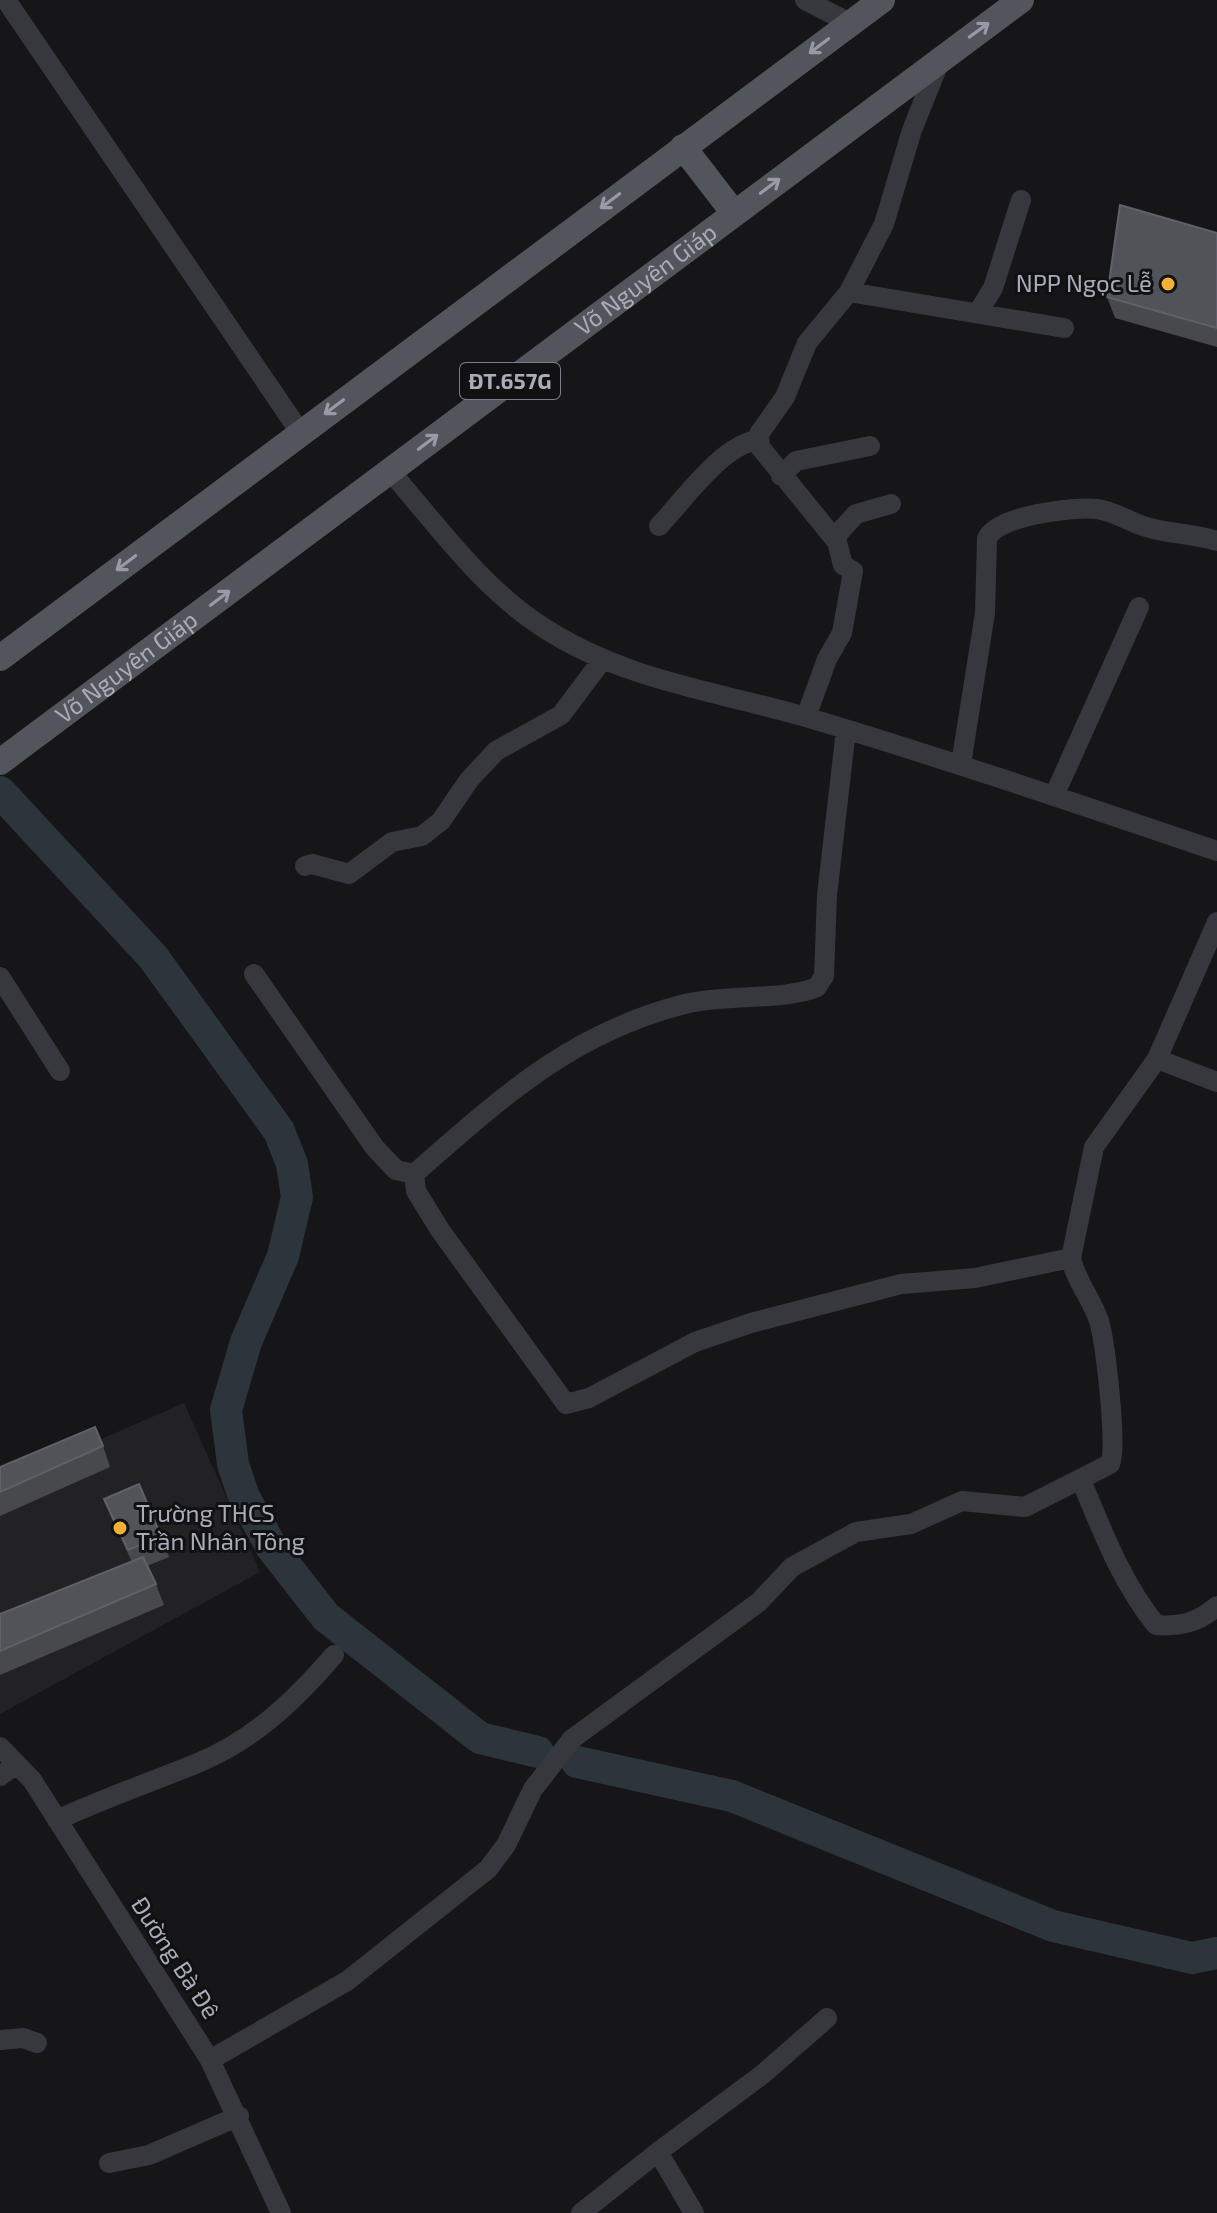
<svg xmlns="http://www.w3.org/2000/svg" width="1217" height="2213" viewBox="0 0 1217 2213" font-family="'Exo 2',sans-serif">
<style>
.built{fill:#222225}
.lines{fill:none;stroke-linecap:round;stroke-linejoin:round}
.river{stroke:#2c353c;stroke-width:32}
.minor{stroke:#37383d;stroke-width:20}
.major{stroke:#53555c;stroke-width:26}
.wall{fill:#47494d}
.building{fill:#525359;stroke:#5f6168;stroke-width:2}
.oneway{stroke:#979ba6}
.poi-dot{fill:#f2b134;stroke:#111113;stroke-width:3}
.labels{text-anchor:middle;stroke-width:6;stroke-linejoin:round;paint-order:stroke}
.shield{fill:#111113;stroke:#7b7e86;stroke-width:2}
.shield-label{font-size:22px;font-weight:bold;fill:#a8adb8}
.street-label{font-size:24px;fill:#a8adb8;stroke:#111113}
.poi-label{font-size:24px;fill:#a8adb8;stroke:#111113;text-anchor:end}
</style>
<rect width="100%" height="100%" fill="#161618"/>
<path class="built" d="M184,1403L260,1572L0,1714V1483Z"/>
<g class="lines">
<path class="river" d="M0,792L153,957L279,1131L292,1164L297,1197L283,1256L246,1342L226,1410L233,1464L244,1497L272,1548L326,1617L480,1738L538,1752
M577,1762L732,1796L1053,1926L1192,1958L1217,1953"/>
<path class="minor" d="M6,0L300,432
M805,0L850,23
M849,292L1064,328
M979,311L993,288L1021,200
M390,471C437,525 481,587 541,626C624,681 717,691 809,718C946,759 1081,805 1217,851
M781,476L796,461L870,446
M659,526C684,500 723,443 759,440
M834,538L856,514L891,504
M806,717L827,659L842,633L853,571L843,565L837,542L760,447L759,434L785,397L807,343L849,292L884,224L912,130L941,58
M846,730L827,895L824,976L817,987C785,1001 723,994 685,1004C570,1033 500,1099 414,1174L416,1191L440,1230L566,1404L589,1398L695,1342L751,1323L901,1284L975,1278L1071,1258L1094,1147L1157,1059L1217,922
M961,764L985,613L987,539C995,516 1074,506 1097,509C1115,511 1132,524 1150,528C1172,534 1195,534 1217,541
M1054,796L1139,607
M305,866L312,864L349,874L392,842L422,836L441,821L469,780L496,751L561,715L603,659
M254,974L375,1148L396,1170L414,1174
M0,977L60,1071
M1157,1059L1217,1082
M1081,1480C1102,1530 1121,1582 1156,1625C1180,1627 1199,1622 1217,1606
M0,1747L32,1780L210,2060L281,2213
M0,1776L17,1764
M57,1820C104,1798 152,1782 200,1762C255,1739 296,1699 334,1655
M0,2040L23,2038L37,2043
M210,2060L347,1981L488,1869L506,1845L533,1789L572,1739L759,1602L792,1567L856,1532L911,1524L962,1501L1025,1507L1110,1464C1118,1449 1105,1341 1099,1321C1092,1299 1076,1282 1071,1258
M658,2152L763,2074L827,2018
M109,2163L149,2155L239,2116
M581,2213L658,2152L694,2213"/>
<g class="major">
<path d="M683,147L734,213"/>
<path d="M0,658L882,0"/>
<path id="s1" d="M0,762L1021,0"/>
</g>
</g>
<path class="wall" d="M1217,233V347L1115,318L1107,297Z
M103,1446L110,1467L0,1516V1467Z
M104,1499L161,1536L169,1557L147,1566L156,1584L164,1605L0,1675V1614L132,1562L112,1519Z"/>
<path class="building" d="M1120,205L1217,233V328L1107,297Z
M95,1427L103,1446L0,1492V1467Z
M139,1484L161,1536L128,1550L104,1499Z
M143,1557L156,1584L0,1651V1614Z"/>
<defs><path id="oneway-shaft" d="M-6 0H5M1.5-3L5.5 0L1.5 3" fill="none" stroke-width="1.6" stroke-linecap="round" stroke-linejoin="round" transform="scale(2)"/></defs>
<g class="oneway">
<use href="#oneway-shaft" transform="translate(979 30) rotate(-36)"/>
<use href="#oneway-shaft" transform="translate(819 46) rotate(143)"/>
<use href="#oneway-shaft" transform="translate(770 186) rotate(-37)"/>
<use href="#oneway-shaft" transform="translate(610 201) rotate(143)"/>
<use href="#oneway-shaft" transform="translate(334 407) rotate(143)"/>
<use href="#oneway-shaft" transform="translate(428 442) rotate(-37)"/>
<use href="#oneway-shaft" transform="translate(126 563) rotate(143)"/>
<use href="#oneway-shaft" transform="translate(220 598) rotate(-37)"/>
</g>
<g class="poi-dot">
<circle cx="1168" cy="284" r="8"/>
<circle cx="120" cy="1528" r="8"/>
</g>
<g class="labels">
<rect class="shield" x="460" y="363" width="100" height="36" rx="6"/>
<g class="shield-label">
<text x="510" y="389">ĐT.657G</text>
</g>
<g class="street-label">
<text dy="8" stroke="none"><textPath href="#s1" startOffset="806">Võ Nguyên Giáp</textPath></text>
<text dy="8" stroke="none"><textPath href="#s1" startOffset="158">Võ Nguyên Giáp</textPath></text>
<text transform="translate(175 1958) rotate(57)" y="8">Đường Bà Đê</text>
</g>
<g class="poi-label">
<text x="1152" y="292">NPP Ngọc Lễ</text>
<text x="136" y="1522" text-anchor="start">Trường THCS<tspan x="136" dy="28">Trần Nhân Tông</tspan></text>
</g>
</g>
</svg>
